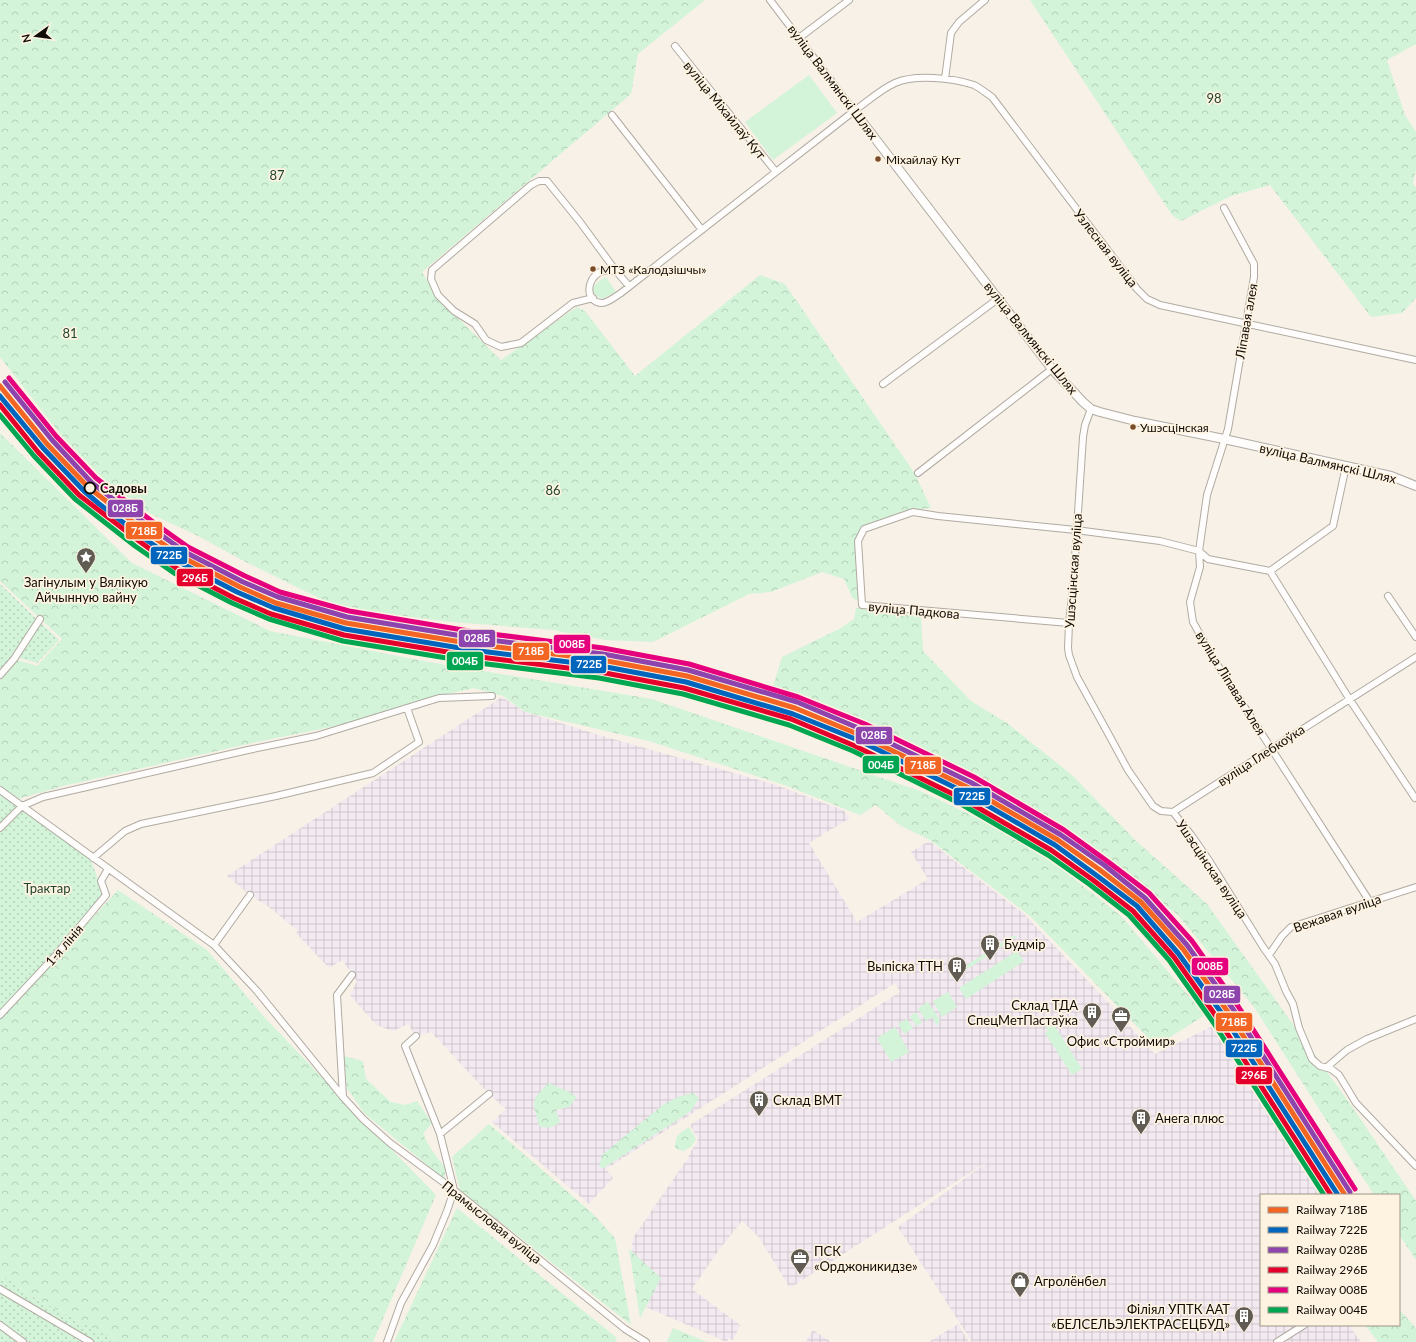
<svg xmlns="http://www.w3.org/2000/svg" width="1416" height="1342" viewBox="0 0 1416 1342" font-family="Lato,sans-serif">
<style>
.industrial{fill:url(#industrial-grid)}
.green{fill:#d3f4d9}
.forest{fill:url(#forest-crowns)}
.garden{fill:url(#garden-dots)}
.lines{fill:none;stroke-linecap:round;stroke-linejoin:round}
.minor-casing{stroke:#b0aaa2;stroke-width:8}
.tertiary-casing{stroke:#b0aaa2;stroke-width:10}
.minor{stroke:#fefdfb;stroke-width:6}
.tertiary{stroke:#fefdfb;stroke-width:8}
.rail-1-casing{stroke:#fef2e0;stroke-width:8}
.rail-2-casing{stroke:#fef2e0;stroke-width:8}
.rail-3-casing{stroke:#fef2e0;stroke-width:8}
.rail-4-casing{stroke:#fef2e0;stroke-width:8}
.rail-5-casing{stroke:#fef2e0;stroke-width:8}
.rail-6-casing{stroke:#fef2e0;stroke-width:8}
.rail-1{stroke:#f26522;stroke-width:5}
.rail-2{stroke:#0065bd;stroke-width:5}
.rail-3{stroke:#8e44ad;stroke-width:5}
.rail-4{stroke:#e4002b;stroke-width:5}
.rail-5{stroke:#e5007d;stroke-width:5}
.rail-6{stroke:#00a651;stroke-width:5}
.bus-dot{fill:#7a4b2a;stroke:#fef2e0;stroke-width:1.5}
.stop-dot{fill:#fef2e0;stroke:#0f0b05;stroke-width:2}
.labels{text-anchor:middle;stroke-width:3.5;stroke-linejoin:round;paint-order:stroke}
.bus-label{font-size:12px;fill:#0f0b05;stroke:#fef2e0;text-anchor:start}
.street-label{font-size:13px;fill:#0f0b05;stroke:#fef2e0}
.park-label{font-size:13px;fill:#1e452e;stroke:#fef2e0}
.stop-label{font-size:13px;font-weight:bold;fill:#0f0b05;stroke:#fef2e0;text-anchor:start}
.poi-label{font-size:13px;fill:#0f0b05;stroke:#fef2e0;text-anchor:start}
.line-badge{stroke:#fef2e0;stroke-width:1.5}
.badge-label{font-size:11px;text-anchor:middle;font-weight:bold;fill:#fff}
</style>
<defs>
<pattern id="industrial-grid" width="8" height="8" patternUnits="userSpaceOnUse"><rect width="8" height="8" fill="#f3eaf1"/><path d="M0 4h8M4 0v8" fill="none" stroke="#cfc7cd"/></pattern>
<pattern id="forest-crowns" width="20" height="18" patternUnits="userSpaceOnUse"><rect width="20" height="18" fill="#d3f4d9"/><path d="M2 6a3 3 0 1 1 6 0M12 15a3 3 0 1 1 6 0" fill="none" stroke="#b4d0b9"/></pattern>
<pattern id="garden-dots" width="8" height="8" patternUnits="userSpaceOnUse"><rect width="8" height="8" fill="#d3f4d9"/><path d="M2 2h.1M6 6h.1" fill="none" stroke="#b4d0b9" stroke-width="1.8" stroke-linecap="round"/></pattern>
</defs>
<rect width="100%" height="100%" fill="#f7f1e7"/>
<path class="industrial" d="M502,697L525,712L599,735L776,785L843,810L850,818L809,843L857,922L928,879L911,852L929,841L1024,914L1104,998L1155,1054L1215,1025L1264,1091L1328,1195H1261V1325H1349L1361,1342H972L898,1227L993,1158L790,1288L758,1236L742,1221L718,1251L692,1289L740,1325L733,1340L728,1338L727,1342L641,1305L631,1256L633,1238L687,1159L698,1139L690,1125L900,992L895,983L606,1169L613,1178L589,1204L492,1122L506,1109L489,1094L431,1032L416,1036L408,1024L393,1031L376,1025L350,995L357,981L342,960L329,968L296,933L298,931L269,907L250,895L227,876Z
M958,1324L969,1342H929Z
M813,1330L831,1342H806Z"/>
<path class="green" d="M809,75L837,113L773,160L745,122Z
M606,277L615,290V292L602,299C586,291 595,283 606,277Z
M1012,936H1018L952,979L951,977L954,973Z
M1017,951L1024,961L966,999L959,988Z
M948,992L957,1007L942,1017L933,1001Z
M928,1002L940,1020L937,1026L932,1017L926,1021L918,1008Z
M916,1012L922,1023L916,1026L910,1016Z
M907,1019L913,1028L904,1034L898,1024Z
M1051,1020L1082,1069L1072,1075L1045,1033L1048,1030L1044,1024Z
M895,1027L909,1052L891,1062L877,1038Z"/>
<path class="forest" d="M0,0H705L638,54L631,94L422,272L438,299L501,360L577,307L585,311L635,376L760,275L785,284L915,474L931,508L912,510L863,525L855,539L859,600L853,599L844,579L822,572L771,592L749,594L653,642L605,640L553,630L453,622L403,616L358,609L321,599L242,560L198,536L149,513L114,490L61,435L0,357Z
M1030,0H1416V44L1387,60L1405,115L1416,132V170L1413,183L1416,188V298L1402,313L1371,317L1270,185L1231,196L1181,221L1172,215Z
M0,433L132,563L270,631L429,662L652,699L923,792L1027,842L1121,916L1205,1015L1156,1046L1031,917L930,840L901,826L876,805L860,815L787,786L649,741L525,712L503,696L474,688L413,702L346,724L252,743L125,772L63,786L18,799L0,785V675L14,659L37,666L62,639L0,581Z
M856,608L921,616L923,651L971,701L1007,723L1072,775L1135,840L1207,904L1355,1111L1416,1201V1260L1399,1234V1195H1374L1254,1007L1177,914L1089,849L945,765L859,725L772,690L782,657L841,628L854,619Z
M118,890L207,950L266,1019L362,1119L436,1195L373,1342H119L31,1296L0,1274V1019Z
M344,1056L363,1061L366,1079L391,1102L405,1105L417,1101L432,1123L423,1134L431,1149L446,1169L444,1179L364,1113L347,1088Z
M548,1083L567,1091L577,1097L569,1107L556,1110L560,1122C553,1128 547,1129 539,1126L534,1107L535,1098Z
M693,1093L699,1098L691,1111L604,1168L599,1167L602,1155L664,1104L678,1097Z
M489,1124L592,1213L615,1238L631,1325L460,1190L452,1157Z
M689,1127L696,1139L691,1147L683,1151L675,1148C675,1136 679,1133 689,1127Z
M457,1208L617,1338L615,1342H394Z
M629,1249L661,1278L640,1318Z
M1399,1309L1416,1328V1342H1378L1365,1325H1399Z
M673,1328L707,1342H667Z"/>
<path class="garden" d="M0,584L59,640L37,663L13,656L0,671Z
M0,793L91,860L103,894L55,953L0,1011Z
M0,1274L31,1296L119,1342H0Z"/>
<g class="lines">
<g class="minor-casing">
<path id="minor" d="M770,0L854,111
M799,38L849,0
M675,46L776,172
M945,79L951,33L959,22L985,0
M612,115L702,230
M1224,208L1254,264V277L1228,429L1207,495L1199,551L1200,567L1190,602L1193,622L1213,658L1370,902
M616,271C611,271 605,270 600,272C585,280 586,303 602,303C608,303 616,296 621,293L854,111C867,102 881,89 895,83C915,74 953,78 974,85C980,88 986,93 992,97L1137,289L1147,299L1160,305L1416,360
M593,298L573,303L521,343L501,347L486,340L475,324L454,311L438,295L431,279L432,270L531,185L539,181H547L580,222L616,271L629,286
M883,384L999,298
M1091,409L1085,425L1083,437L1073,588L1069,623L1068,648L1069,655L1077,677L1109,735L1128,770L1153,806L1161,811L1173,812L1192,836L1210,862L1263,947L1275,964L1286,991L1293,1004L1299,1028L1312,1059L1320,1066L1331,1069L1339,1075L1356,1103L1416,1166
M918,473L1052,369
M1270,571L1350,700L1415,798
M1388,596L1416,637
M1069,623L862,605L858,541L864,529L913,512L938,516L1076,530L1160,541L1199,551L1208,559L1270,571L1333,526L1346,466
M0,675L14,659L40,619
M0,790L214,945L257,991L343,1097L363,1119L390,1143L454,1190L625,1329L646,1342
M1173,812C1253,760 1335,709 1416,657
M0,828L22,806L43,797L248,750L316,736L439,698L492,696
M93,858L125,831L141,824L276,796L373,773L419,742L407,708
M214,945L250,895
M1269,955L1282,936L1291,927L1416,887
M0,1015L56,955L106,895L101,881L108,869
M1327,1067L1347,1050L1367,1039L1416,1019
M343,1097L337,995L352,975
M440,1134L489,1094
M0,1289L90,1342
M0,1325L23,1342
M387,1342L401,1303L433,1245L447,1211L454,1190L440,1134L405,1046L416,1036
M1277,1342L1304,1325"/>
</g>
<g class="tertiary-casing">
<path id="tertiary" d="M854,111L1052,369L1083,402L1091,409L1100,412L1135,421L1224,439L1391,476L1416,486"/>
</g>
<use href="#minor" class="minor"/>
<use href="#tertiary" class="tertiary"/>
<g class="rail-1-casing">
<path id="rail-1" d="M0,386L47,444L88,487L146,532L182,557L240,587L276,603L346,623L473,644L602,660L687,676L795,708L860,735L969,788L1058,840L1100,870L1141,902L1183,949L1228,1012L1345,1195"/>
</g>
<g class="rail-2-casing">
<path id="rail-2" d="M0,396L43,448L84,491L98,503L142,537L179,562L237,592L274,608L345,629L472,650L601,666L686,682L793,714L858,740L966,793L1055,845L1096,875L1137,906L1178,953L1223,1015L1338,1195"/>
</g>
<g class="rail-3-casing">
<path id="rail-3" d="M5,382L52,440L92,483L150,527L185,552L243,582L278,597L347,617L474,638L603,654L688,670L797,702L863,730L972,783L1061,835L1104,865L1145,898L1187,945L1233,1009L1350,1192"/>
</g>
<g class="rail-4-casing">
<path id="rail-4" d="M0,405L38,452L79,495L139,541L176,568L234,598L271,614L344,635L472,656L600,672L684,688L791,719L855,746L963,799L1051,850L1093,880L1133,911L1174,957L1218,1019L1331,1195"/>
</g>
<g class="rail-5-casing">
<path id="rail-5" d="M9,378L56,436L96,478L153,522L188,547L245,576L280,592L349,611L475,632L603,648L689,664L798,697L865,724L974,777L1064,830L1107,861L1149,893L1192,941L1238,1006L1355,1189"/>
</g>
<g class="rail-6-casing">
<path id="rail-6" d="M0,415L34,456L75,499L135,546L174,573L232,603L269,619L343,641L471,662L599,678L683,694L789,725L853,751L961,804L1048,855L1089,884L1129,915L1169,960L1213,1022L1324,1195"/>
</g>
<use href="#rail-1" class="rail-1"/>
<use href="#rail-2" class="rail-2"/>
<use href="#rail-3" class="rail-3"/>
<use href="#rail-4" class="rail-4"/>
<use href="#rail-5" class="rail-5"/>
<use href="#rail-6" class="rail-6"/>
</g>
<defs>
<g id="sight-pin" transform="scale(1)"><path d="M0 17L-7.5 6A9.5 9.5 0 1 1 7.5 6Z" fill="#605c54" stroke="#fef2e0"/><path d="M0-6L1.8-2.2L6-1.7L2.9 1.2L3.7 5.4L0 3.3L-3.7 5.4L-2.9 1.2L-6-1.7L-1.8-2.2Z" fill="#fff"/></g>
<g id="building-pin" transform="scale(1)"><path d="M0 17L-7.5 6A9.5 9.5 0 1 1 7.5 6Z" fill="#605c54" stroke="#fef2e0"/><path d="M-4-6H4V6H1V3H-1V6H-4ZM-2.5-4.3h1.7v1.8h-1.7ZM.8-4.3h1.7v1.8H.8ZM-2.5-1h1.7V.8h-1.7ZM.8-1h1.7V.8H.8Z" fill="#fff"/></g>
<g id="office-pin" transform="scale(1)"><path d="M0 17L-7.5 6A9.5 9.5 0 1 1 7.5 6Z" fill="#605c54" stroke="#fef2e0"/><path d="M-6-3h4V-5.5h4V-3h4V5H-6ZM-1-4.5V-3h2v-1.5ZM-6 0V1H6V0Z" fill="#fff"/></g>
<g id="shop-pin" transform="scale(1)"><path d="M0 17L-7.5 6A9.5 9.5 0 1 1 7.5 6Z" fill="#605c54" stroke="#fef2e0"/><path d="M-5-2.5h2.3a2.7 3.5 0 0 1 5.4 0H5L5.5 6h-11ZM-1.5-2.5h3a1.5 2.3 0 0 0-3 0Z" fill="#fff"/></g>
</defs>
<g fill-rule="evenodd">
<use href="#sight-pin" x="86" y="557"/>
<use href="#building-pin" x="990" y="944"/>
<use href="#building-pin" x="957" y="966"/>
<use href="#building-pin" x="1092" y="1012"/>
<use href="#office-pin" x="1121" y="1016"/>
<use href="#building-pin" x="759" y="1100"/>
<use href="#building-pin" x="1141" y="1118"/>
<use href="#office-pin" x="800" y="1258"/>
<use href="#shop-pin" x="1020" y="1281"/>
<use href="#building-pin" x="1244" y="1316"/>
</g>
<g class="bus-dot">
<circle cx="878" cy="159" r="3.5"/>
<circle cx="593" cy="269" r="3.5"/>
<circle cx="1133" cy="427" r="3.5"/>
</g>
<circle class="stop-dot" cx="90" cy="488" r="5.5"/>
<g class="labels">
<g class="bus-label">
<text x="886" y="164">Міхайлаў Кут</text>
<text x="600" y="274">МТЗ «Калодзішчы»</text>
<text x="1140" y="432">Ушэсцінская</text>
</g>
<g class="street-label">
<text transform="translate(833 82) rotate(53)" y="5">вуліца Валмянскі Шлях</text>
<text transform="translate(725 110) rotate(51)" y="5">вуліца Міхайлаў Кут</text>
<text transform="translate(1106 248) rotate(52)" y="5">Узлесная вуліца</text>
<text transform="translate(1246 321) rotate(-80)" y="5">Ліпавая алея</text>
<text transform="translate(1031 338) rotate(51)" y="5">вуліца Валмянскі Шлях</text>
<text transform="translate(1328 463) rotate(13)" y="5">вуліца Валмянскі Шлях</text>
<text transform="translate(1073 571) rotate(-86)" y="5">Ушэсцінская вуліца</text>
<text transform="translate(914 610) rotate(5)" y="5">вуліца Падкова</text>
<text transform="translate(1231 683) rotate(58)" y="5">вуліца Ліпавая Алея</text>
<text transform="translate(1261 755) rotate(-33)" y="5">вуліца Глебкоўка</text>
<text transform="translate(1212 869) rotate(56)" y="5">Ушэсцінская вуліца</text>
<text transform="translate(1337 913) rotate(-19)" y="5">Вежавая вуліца</text>
<text transform="translate(64 945) rotate(-49)" y="5">1-я лінія</text>
<text transform="translate(492 1222) rotate(39)" y="5">Прамысловая вуліца</text>
</g>
<g class="park-label">
<text x="1214" y="103">98</text>
<text x="277" y="180">87</text>
<text x="70" y="338">81</text>
<text x="553" y="495">86</text>
<text x="47" y="893">Трактар</text>
</g>
<g class="stop-label">
<text x="100" y="493">Садовы</text>
</g>
<g class="poi-label">
<text x="86" y="587" text-anchor="middle">Загінулым у Вялікую<tspan x="86" dy="15">Айчынную вайну</tspan></text>
<text x="1004" y="949">Будмір</text>
<text x="943" y="971" text-anchor="end">Выпіска ТТН</text>
<text x="1078" y="1010" text-anchor="end">Склад ТДА<tspan x="1078" dy="15">СпецМетПастаўка</tspan></text>
<text x="1121" y="1046" text-anchor="middle">Офис «Строймир»</text>
<text x="773" y="1105">Склад BMT</text>
<text x="1155" y="1123">Анега плюс</text>
<text x="814" y="1256">ПСК<tspan x="814" dy="15">«Орджоникидзе»</tspan></text>
<text x="1034" y="1286">Агролёнбел</text>
<text x="1230" y="1314" text-anchor="end">Філіял УПТК ААТ<tspan x="1230" dy="15">«БЕЛСЕЛЬЭЛЕКТРАСЕЦБУД»</tspan></text>
</g>
</g>
<g class="line-badge">
<rect x="107" y="499" width="37" height="19" rx="4" fill="#8e44ad"/>
<rect x="125" y="521" width="38" height="19" rx="4" fill="#f26522"/>
<rect x="150" y="546" width="38" height="19" rx="4" fill="#0065bd"/>
<rect x="176" y="568" width="38" height="19" rx="4" fill="#e4002b"/>
<rect x="458" y="629" width="38" height="19" rx="4" fill="#8e44ad"/>
<rect x="553" y="634" width="38" height="20" rx="4" fill="#e5007d"/>
<rect x="512" y="642" width="38" height="19" rx="4" fill="#f26522"/>
<rect x="446" y="651" width="38" height="20" rx="4" fill="#00a651"/>
<rect x="570" y="655" width="37" height="19" rx="4" fill="#0065bd"/>
<rect x="855" y="726" width="38" height="19" rx="4" fill="#8e44ad"/>
<rect x="862" y="755" width="38" height="19" rx="4" fill="#00a651"/>
<rect x="904" y="756" width="38" height="19" rx="4" fill="#f26522"/>
<rect x="953" y="787" width="38" height="19" rx="4" fill="#0065bd"/>
<rect x="1191" y="957" width="38" height="19" rx="4" fill="#e5007d"/>
<rect x="1203" y="985" width="38" height="19" rx="4" fill="#8e44ad"/>
<rect x="1215" y="1012" width="38" height="20" rx="4" fill="#f26522"/>
<rect x="1225" y="1039" width="38" height="19" rx="4" fill="#0065bd"/>
<rect x="1235" y="1066" width="38" height="19" rx="4" fill="#e4002b"/>
</g>
<g class="badge-label">
<text x="125" y="512">028Б</text>
<text x="144" y="535">718Б</text>
<text x="169" y="559">722Б</text>
<text x="195" y="582">296Б</text>
<text x="477" y="642">028Б</text>
<text x="572" y="648">008Б</text>
<text x="531" y="655">718Б</text>
<text x="465" y="665">004Б</text>
<text x="589" y="668">722Б</text>
<text x="874" y="739">028Б</text>
<text x="881" y="769">004Б</text>
<text x="923" y="769">718Б</text>
<text x="972" y="800">722Б</text>
<text x="1210" y="970">008Б</text>
<text x="1222" y="998">028Б</text>
<text x="1234" y="1026">718Б</text>
<text x="1244" y="1052">722Б</text>
<text x="1254" y="1079">296Б</text>
</g>
<rect x="1260" y="1194" width="140" height="132" fill="#fef2e0" stroke="#9e9688"/>
<rect x="1268" y="1207" width="20" height="6" fill="#f26522" stroke="#9e9688"/>
<text x="1296" y="1214" font-size="12" fill="#0f0b05">Railway 718Б</text>
<rect x="1268" y="1227" width="20" height="6" fill="#0065bd" stroke="#9e9688"/>
<text x="1296" y="1234" font-size="12" fill="#0f0b05">Railway 722Б</text>
<rect x="1268" y="1247" width="20" height="6" fill="#8e44ad" stroke="#9e9688"/>
<text x="1296" y="1254" font-size="12" fill="#0f0b05">Railway 028Б</text>
<rect x="1268" y="1267" width="20" height="6" fill="#e4002b" stroke="#9e9688"/>
<text x="1296" y="1274" font-size="12" fill="#0f0b05">Railway 296Б</text>
<rect x="1268" y="1287" width="20" height="6" fill="#e5007d" stroke="#9e9688"/>
<text x="1296" y="1294" font-size="12" fill="#0f0b05">Railway 008Б</text>
<rect x="1268" y="1307" width="20" height="6" fill="#00a651" stroke="#9e9688"/>
<text x="1296" y="1314" font-size="12" fill="#0f0b05">Railway 004Б</text>
<g transform="translate(36 36) rotate(256)" stroke="#fef2e0" stroke-width="3" paint-order="stroke">
<path d="M0-3L7 15L0 10L-7 15Z" fill="#0f0b05"/>
<text y="-6" font-size="11" font-weight="bold" text-anchor="middle" fill="#0f0b05">N</text>
</g>
</svg>
